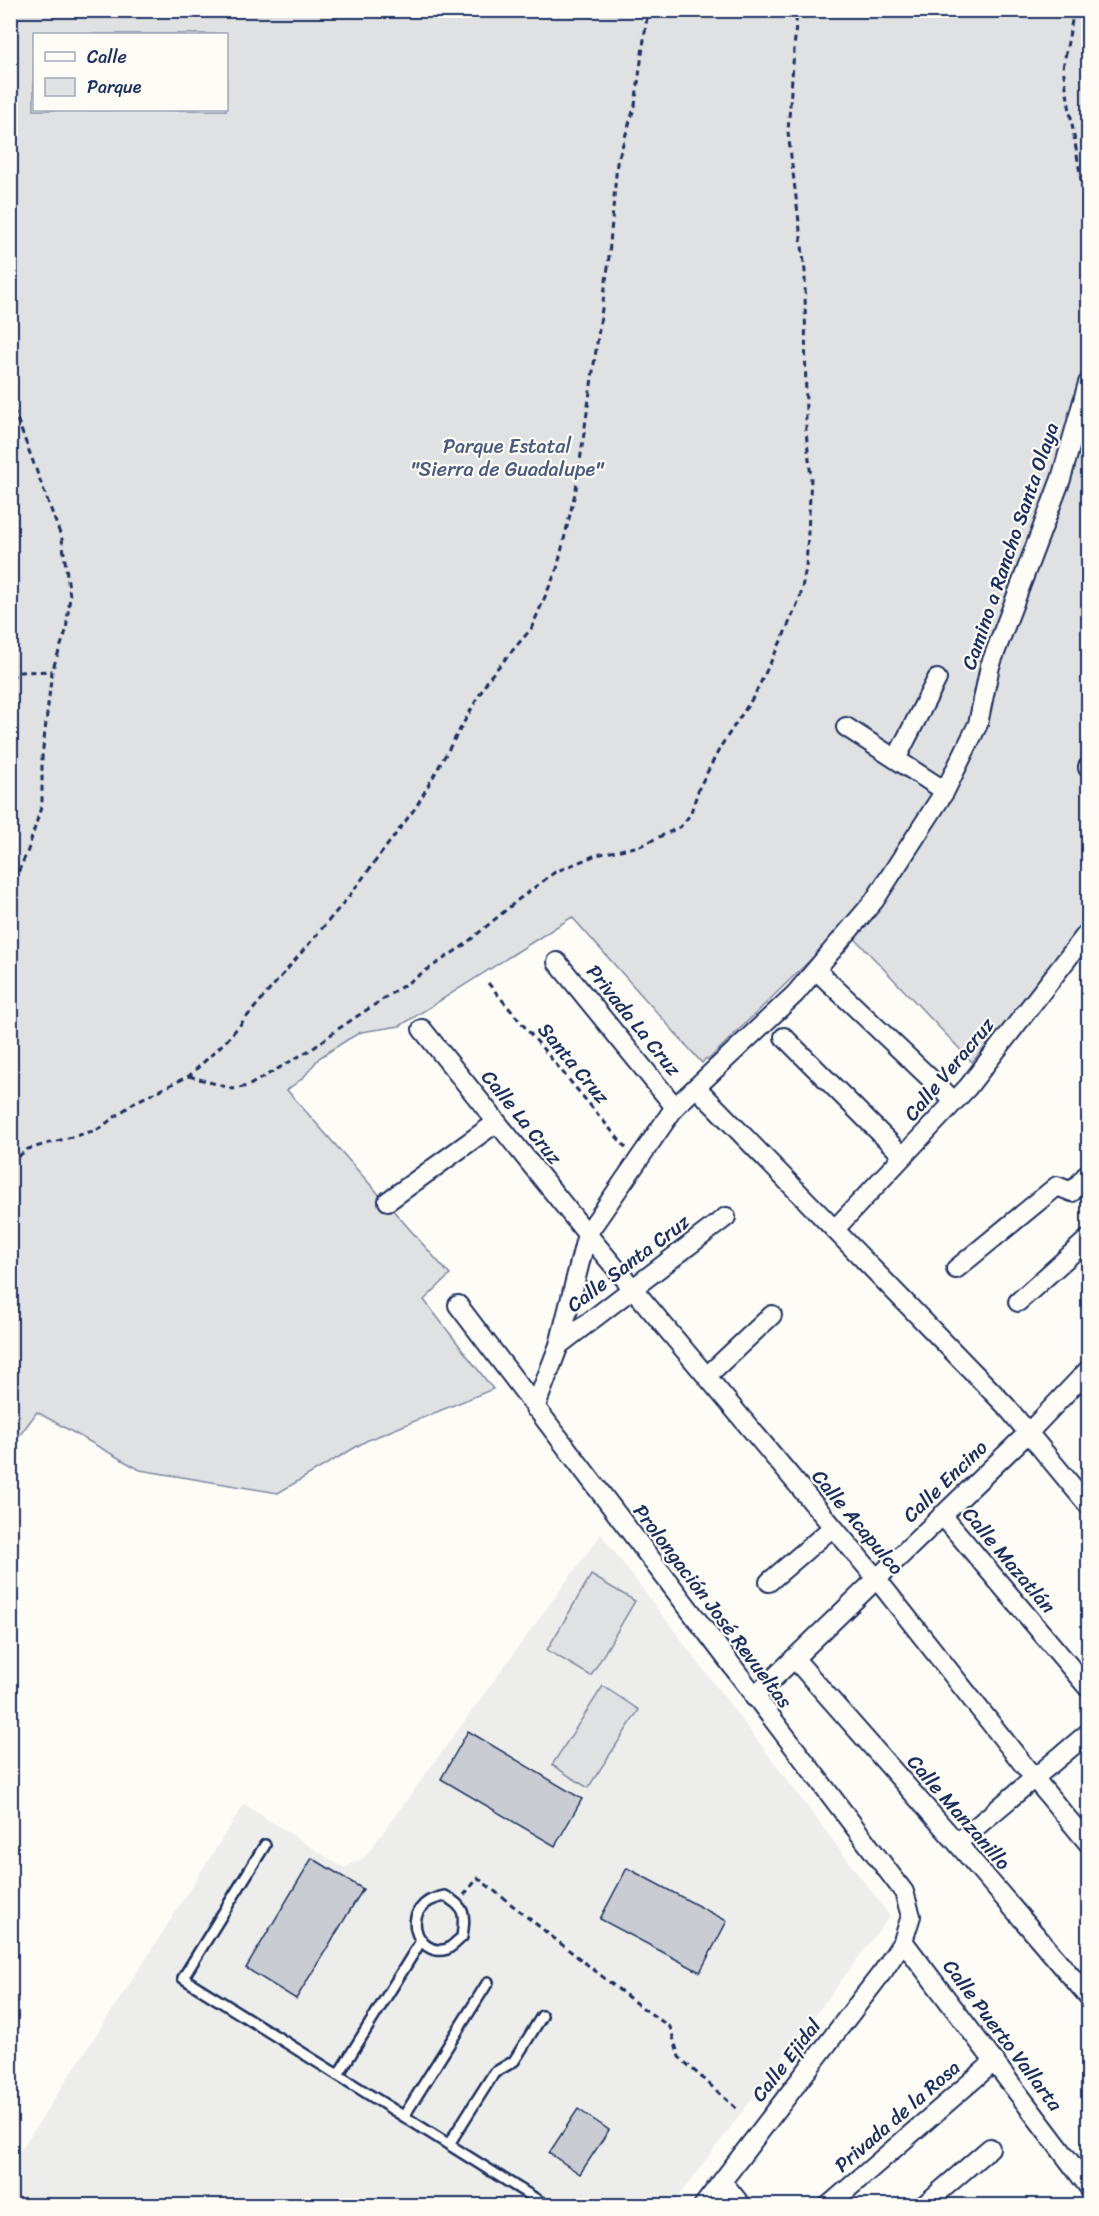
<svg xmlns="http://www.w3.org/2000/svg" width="1099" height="2216" viewBox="0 0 1099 2216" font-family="Sriracha,sans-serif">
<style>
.built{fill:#edeeec}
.green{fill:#e0e1e3;stroke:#7e88a0;stroke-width:1.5;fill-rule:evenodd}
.building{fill:#c9ccd3;stroke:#1b2f5e;stroke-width:1.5}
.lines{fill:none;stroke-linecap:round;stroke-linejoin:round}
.service-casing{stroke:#1b2f5e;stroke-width:14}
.minor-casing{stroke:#1b2f5e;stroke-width:22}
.path{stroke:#1b2f5e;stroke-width:3;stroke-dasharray:6 4.5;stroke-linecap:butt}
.service{stroke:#fdfcf7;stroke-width:9}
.minor{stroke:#fdfcf7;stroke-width:18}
.labels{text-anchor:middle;stroke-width:4.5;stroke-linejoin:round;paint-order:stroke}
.park-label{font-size:20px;fill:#4c5c7f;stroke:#fdfcf7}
.street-label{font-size:20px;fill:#1b2f5e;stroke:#fdfcf7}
</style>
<rect width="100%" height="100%" fill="#fdfcf7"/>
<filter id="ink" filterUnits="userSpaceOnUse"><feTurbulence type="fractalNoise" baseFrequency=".0167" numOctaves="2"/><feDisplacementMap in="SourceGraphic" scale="12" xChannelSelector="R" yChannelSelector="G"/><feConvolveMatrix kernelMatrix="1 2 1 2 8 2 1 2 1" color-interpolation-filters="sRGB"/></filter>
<g filter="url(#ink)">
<path class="built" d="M601,1534L890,1916L672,2205L11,2206V2165L145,1960L244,1804L344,1868L365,1857Z"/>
<path class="green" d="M11,11H1088V930L972,1062L844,927L708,1060L706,1058L702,1063L572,917L400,1026L361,1032L347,1040L319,1058L303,1078L287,1090L450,1275L424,1300L493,1389L366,1441L278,1493L140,1470L37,1412L11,1447ZM34,34H226V110H34Z
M591,1575L635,1601L591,1676L547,1650Z
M603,1686L639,1710L588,1788L552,1765Z"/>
<path class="building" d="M468,1731L582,1799L555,1846L441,1779Z
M312,1858L363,1889L296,1999L246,1968Z
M627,1868L727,1921L700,1972L600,1919Z
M578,2109L609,2130L580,2174L549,2153Z"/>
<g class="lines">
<g class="service-casing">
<path id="service" d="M265,1845L183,1978L547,2206
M445,1896C466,1907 465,1915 462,1937C458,1940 452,1947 447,1949C417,1959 395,1904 445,1896Z
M338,2075L421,1941
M404,2116L488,1982
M449,2144L494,2073L514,2061L542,2016"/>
</g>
<g class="minor-casing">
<path id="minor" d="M846,727L945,791
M896,759L937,679
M1088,768V767
M557,962L675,1107
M816,970L954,1101
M422,1029L587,1234L876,1578L1034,1778L1088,1843
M784,1037L903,1156
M696,1087L1006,1406L1088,1505
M388,1201L497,1122
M835,1229L968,1087L1088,932
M956,1269L1057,1186L1072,1192L1088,1173
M1018,1302L1088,1239
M458,1305L904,1892L911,1916L903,1941L884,1970L703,2206
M559,1345L726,1217
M707,1376L772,1315
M535,1408L559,1345L587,1234L675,1107L795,994L874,901L945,791L978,724L990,666L1061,479L1088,383
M942,1515L1088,1688
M769,1582L833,1527
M794,1658L957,1843L1088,1996
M754,1697L1029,1432L1088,1370
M957,1843L1088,1733
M903,1941L1088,2186
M722,2181L742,2206
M828,2206L995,2061
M923,2206L990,2148"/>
</g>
<path class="path" d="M1074,10L1063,68L1088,223
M10,119L17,135L10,206
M10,400L62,539L70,596L66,631L52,671L42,757V804L28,850L10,891
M10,678L20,672L52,671
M488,983L626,1148
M189,1076L233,1089L248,1086L315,1047L338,1029L463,946L519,899L555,872L596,855L640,846L680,827L690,815L699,788L721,746L754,696L782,639L800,598L806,568L811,478L806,432L805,271L788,132L797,10
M10,1163L28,1149L97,1130L135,1102L189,1076L227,1040L347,899L416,807L489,678L531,629L557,569L576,489L608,267L617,163L635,105L648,10
M464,1895L478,1878L637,2004L670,2027L679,2057L738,2110"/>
<use href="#service" class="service"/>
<use href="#minor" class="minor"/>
</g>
</g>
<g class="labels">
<g class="park-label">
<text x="507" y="453">Parque Estatal<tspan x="507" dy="23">"Sierra de Guadalupe"</tspan></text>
</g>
<g class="street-label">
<text transform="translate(1010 546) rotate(-71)" y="7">Camino a Rancho Santa Olaya</text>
<text transform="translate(634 1020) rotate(51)" y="7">Privada La Cruz</text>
<text transform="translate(574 1063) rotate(50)" y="7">Santa Cruz</text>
<text transform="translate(949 1069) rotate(-50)" y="7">Calle Veracruz</text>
<text transform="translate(522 1117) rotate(51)" y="7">Calle La Cruz</text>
<text transform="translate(628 1263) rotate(-37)" y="7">Calle Santa Cruz</text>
<text transform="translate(945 1481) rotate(-44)" y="7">Calle Encino</text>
<text transform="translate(858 1522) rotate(50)" y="7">Calle Acapulco</text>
<text transform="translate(1009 1560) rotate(50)" y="7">Calle Mazatlán</text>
<text transform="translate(713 1606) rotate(53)" y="7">Prolongación José Revueltas</text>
<text transform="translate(959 1812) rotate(49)" y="7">Calle Manzanillo</text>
<text transform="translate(1003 2035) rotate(53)" y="7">Calle Puerto Vallarta</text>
<text transform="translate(786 2060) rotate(-52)" y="7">Calle Ejidal</text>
<text transform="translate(897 2116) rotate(-41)" y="7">Privada de la Rosa</text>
</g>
</g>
<rect width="1099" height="2216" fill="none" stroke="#fdfcf7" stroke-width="36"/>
<rect x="18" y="18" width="1063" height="2180" fill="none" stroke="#1b2f5e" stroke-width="2" filter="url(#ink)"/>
<rect x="33" y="33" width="195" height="78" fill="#fdfcf7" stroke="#a3aaba" stroke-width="1.5"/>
<rect x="45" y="52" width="30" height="9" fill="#fdfcf7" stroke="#a3aaba" stroke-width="1.5"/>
<text x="87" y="63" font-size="18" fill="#1b2f5e">Calle</text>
<rect x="45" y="78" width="30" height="18" fill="#e0e1e3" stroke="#a3aaba" stroke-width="1.5"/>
<text x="87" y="93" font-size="18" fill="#1b2f5e">Parque</text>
</svg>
